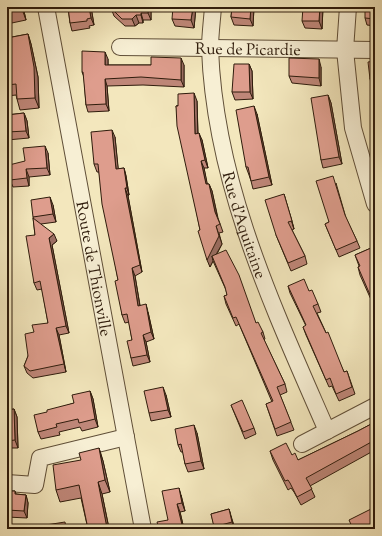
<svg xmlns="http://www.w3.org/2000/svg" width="382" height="536" viewBox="0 0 382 536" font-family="'Sorts Mill Goudy',serif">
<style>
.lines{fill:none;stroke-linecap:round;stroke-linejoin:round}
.minor-casing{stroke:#604f38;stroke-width:18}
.minor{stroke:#f7efd4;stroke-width:16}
.wall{fill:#bf8779;stroke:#2f1c0c}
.shaded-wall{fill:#9b6e63;stroke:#2f1c0c}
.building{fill:#de9d8d;stroke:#2f1c0c}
.labels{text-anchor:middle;stroke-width:3.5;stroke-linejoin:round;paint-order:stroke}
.street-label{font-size:16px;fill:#2f1c0c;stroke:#f7efd4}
</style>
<rect width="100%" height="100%" fill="#f3e7bd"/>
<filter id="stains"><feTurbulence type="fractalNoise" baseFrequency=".005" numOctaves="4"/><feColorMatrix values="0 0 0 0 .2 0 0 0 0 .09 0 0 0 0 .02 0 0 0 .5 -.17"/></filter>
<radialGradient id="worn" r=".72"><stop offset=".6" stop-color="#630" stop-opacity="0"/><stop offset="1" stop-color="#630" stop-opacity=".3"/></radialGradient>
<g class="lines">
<g class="minor-casing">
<g id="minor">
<path id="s1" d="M46,7L143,529"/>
<path id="s2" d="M213,7C212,21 210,35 210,49C215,185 274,309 327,431"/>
<path d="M348,7L345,50L353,128L375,204"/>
<path id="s3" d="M120,47L375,50"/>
<path d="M302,444L375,406"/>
<path d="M7,483L35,485L40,458L126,437"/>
</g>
</g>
<use href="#minor" class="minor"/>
</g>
<path class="wall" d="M7,7H23L26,20L7,24Z
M68,7H91L94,25L89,26L90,28L72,31L70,23Z
M196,7L194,28L175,26L172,19Z
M232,7H254L253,26L234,25L231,17Z
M323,7L322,29L305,28L302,21Z
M375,7V26L367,25L365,18Z
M111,8L151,10V20H143V23H139L135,26H125L114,16Z
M28,34L31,44L38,77L39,108L20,110L17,99L16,95L7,96V38Z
M108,59V65H184V87L143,85L107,86L109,111L88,112L86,105L84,77L82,72Z
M375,61V86H372L370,79Z
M249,64L252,71L253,99L235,100L232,92Z
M321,67V86L292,83L289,76Z
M328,95L331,103L342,164L323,168L321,160Z
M197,101L198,133L202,140L208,168H204L207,184H209L212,191L218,218L223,232L219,233L222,244L217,254L256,323L263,332L265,339L264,340L285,384L287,392L280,395L294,430L277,436L266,404L272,402L239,324L236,326L226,304L224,296L227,295L226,290L213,261L210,267L200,230L176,106Z
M24,113L27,121L29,138L7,140V115Z
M257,114L272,185L253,189L251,181L249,175L246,167Z
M115,137L118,169L124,168L126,176L129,195L128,196L142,272L135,276L140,305L148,312L154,339L146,342L150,362L133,366L131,358L132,340L129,322L125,323L122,315L118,280L99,172H97L94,164Z
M48,153L50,175L29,177V186L13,187L10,180Z
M336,183L346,218L357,241L360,248L339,257L325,224L329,222Z
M286,202L294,229L292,230L305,256L307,264L291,271L276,235Z
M53,205L56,222L41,224L57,241L52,245L69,333L59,335L66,372L33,378L27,373L24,366L28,356L34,332L48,323L42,289L37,290L34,283L35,235L33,217Z
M371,248L373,304L360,275L358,267L359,266L355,255Z
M288,286L309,291L318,304L321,312L317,313L344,372L347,371L355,394L339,401L332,386L329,387L306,335L303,327L306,326L290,293Z
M90,391L93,399L98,427L82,431L80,427L59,432L60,435L41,439L38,432L47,412L74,403Z
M166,395L171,417L151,421L149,413Z
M231,405L254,428L256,434L245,439Z
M14,409L17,417L18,448H7V410Z
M375,422V450L310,486L315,497L301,505L294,492L291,488L288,490L273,460L270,451L292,455L298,460L358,431Z
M197,433L204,469L188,472L185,464L183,452H181L178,445Z
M99,448L103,461L110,492L102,494L109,528L121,525L122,529H88L81,498L60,502L56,490Z
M7,491H15L16,494L26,495L28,503L27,518L7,517Z
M181,495L185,511L180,512L184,529H159L168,520Z
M229,509L235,529H215L211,514Z"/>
<path class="shaded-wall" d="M22,7H23L26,20L22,9Z
M89,7H91L94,25L91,18Z
M148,7H150L151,10V20L148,13Z
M193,7H196L194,28L191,20Z
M251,7H254L253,26L250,19Z
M320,7H323L322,29L319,21Z
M141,13L143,20V23L141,15Z
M136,15L139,23L135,26L132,19Z
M28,34L31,44L38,77L39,108L35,98Z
M105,52L108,59V73L105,65Z
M181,58L184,65V87L181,80Z
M319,59L321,67V86L319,78Z
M249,64L252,71L253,99L250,92Z
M105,79L107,86L109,111L106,104Z
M194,93L197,101L198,141L195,134Z
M328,95L331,103L342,164L339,157Z
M254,106L257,114L272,185L269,177Z
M24,113L27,121L29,138L26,131Z
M112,130L115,137L119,176L116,169Z
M199,133L202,140L208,168L205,160Z
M45,146L48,153L50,175L47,168Z
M201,161L204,168L209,192L206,184Z
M124,168L126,176L129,195L127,188Z
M26,169L29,177V186L27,178Z
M209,184L212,191L218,220L215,212Z
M125,188L128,196L142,272L140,265Z
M284,194L286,202L294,229L292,221Z
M50,197L53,205L56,222L53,214Z
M216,226L222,244L213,260L212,256L213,261L210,267L207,260Z
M54,234L57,241L52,245L69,333L66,326L49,238Z
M132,268L135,276L141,313L138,306Z
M375,284V300L371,297Z
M146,304L148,312L154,339L151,332Z
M56,328L59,335L66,372L64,364Z
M143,335L146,342L150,362L147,355Z
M163,387L166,395L171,417L168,410Z
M90,391L93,399L98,427L95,419Z
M14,409L17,417L18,448L15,440Z
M194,425L197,433L204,469L201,461Z
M99,448L103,461L110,492L105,480Z
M98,482L102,494L109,529H107Z
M179,488L181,495L185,511L182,503Z
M26,495L28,503L27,518L24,511Z
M177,504L180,512L184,529H183Z
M229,509L231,517L235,529L232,522Z"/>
<path class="building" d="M7,7H22V9L7,12Z
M68,7H89L91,18L87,19V21L70,23Z
M120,7H148V13H141V15H136L132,19H122L111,8Z
M173,7H193L191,20L172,19Z
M232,7H251L250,19L231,17Z
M303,7H320L319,21H302Z
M365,7H375V19L365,18Z
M28,34L34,67L35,98L17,99L16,84L7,85V38Z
M82,51L105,52V65H151V57L181,58V80L141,77L105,79L106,104L86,105L83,72H82Z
M289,58L319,59V78L289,76Z
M375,61V79H370L368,62Z
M234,64H249L250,92H232Z
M373,87H375V129L372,116H374L371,102H374Z
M194,93L195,134L199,133L205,160L201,161L206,184H209L215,212L220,224L216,226L219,236L207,260L198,231L200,230L177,126L176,106H178V94Z
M328,95L339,157L321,160L311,98Z
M254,106L269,177L251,181L248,167H246L236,110Z
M24,113L26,131L7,132V115Z
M112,130L116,169L124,168L127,188H125L140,265L132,268L138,306L146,304L151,332L143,335L147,355L131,358L127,341L132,340L127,314L122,315L115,281L118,280L102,204L98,164H94L91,132Z
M45,146L47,168L26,169L27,178L10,180L9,165L25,161L23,148Z
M333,176L345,215L357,241L336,250L325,224L329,222L316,181Z
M284,194L292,221L288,222L305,256L288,263L276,235L265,200Z
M50,197L53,214L33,217L31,200Z
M33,218L54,234L49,238L66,326L56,328L64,364L30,371L24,366L28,356L25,334L34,332L32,325L48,323L40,281L34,283L26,236L35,235Z
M371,248L375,261V284L371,297L358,267L360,266L355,255Z
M226,250L239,275L256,323L258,322L263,332L261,333L285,384L277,387L291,422L275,429L266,404L273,401L236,317L233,318L224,296L227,295L225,287L212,256Z
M304,279L309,291L312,290L318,304L313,306L326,333L328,332L344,372L347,371L352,387L336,394L330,378L326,380L303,327L306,325L288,286Z
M375,295V308L371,297Z
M163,387L168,410L149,413L144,391Z
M90,391L95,419L79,423L78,419L56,424L57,427L38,432L34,415L47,412V410L74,403L72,395Z
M242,400L254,428L243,432L231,405Z
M14,409L15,440L7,441V410Z
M375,422V440L306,478L312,489L297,497L290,483L288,480L285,481L270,451L286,443L292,455L295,453L298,460L358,431Z
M194,425L201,461L185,464L181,444L178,445L175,429Z
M99,448L105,480L98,482L107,528L121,525L122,529H88L79,485L56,490L53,465L81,460L79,453Z
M179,488L182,503L177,504L183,529H159L157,522L168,520L162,491Z
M7,491H15V494L26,495L24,511L7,510Z
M373,508L375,512V529H353L349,520Z
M229,509L232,522L214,527L211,514Z
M65,522L66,529H27V528Z"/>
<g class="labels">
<g class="street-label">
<text dy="6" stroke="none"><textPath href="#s3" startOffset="128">Rue de Picardie</textPath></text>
<text dy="6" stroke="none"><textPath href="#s2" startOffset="222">Rue d'Aquitaine</textPath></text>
<text dy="6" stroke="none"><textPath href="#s1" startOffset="266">Route de Thionville</textPath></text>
</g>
</g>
<rect width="382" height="536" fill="none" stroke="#f3e7bd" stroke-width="24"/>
<rect x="8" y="8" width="366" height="520" fill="none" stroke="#2f1c0c" stroke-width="2"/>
<rect x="12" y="12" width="358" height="512" fill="none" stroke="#2f1c0c"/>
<rect width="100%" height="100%" filter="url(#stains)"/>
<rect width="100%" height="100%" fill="url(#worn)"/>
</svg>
